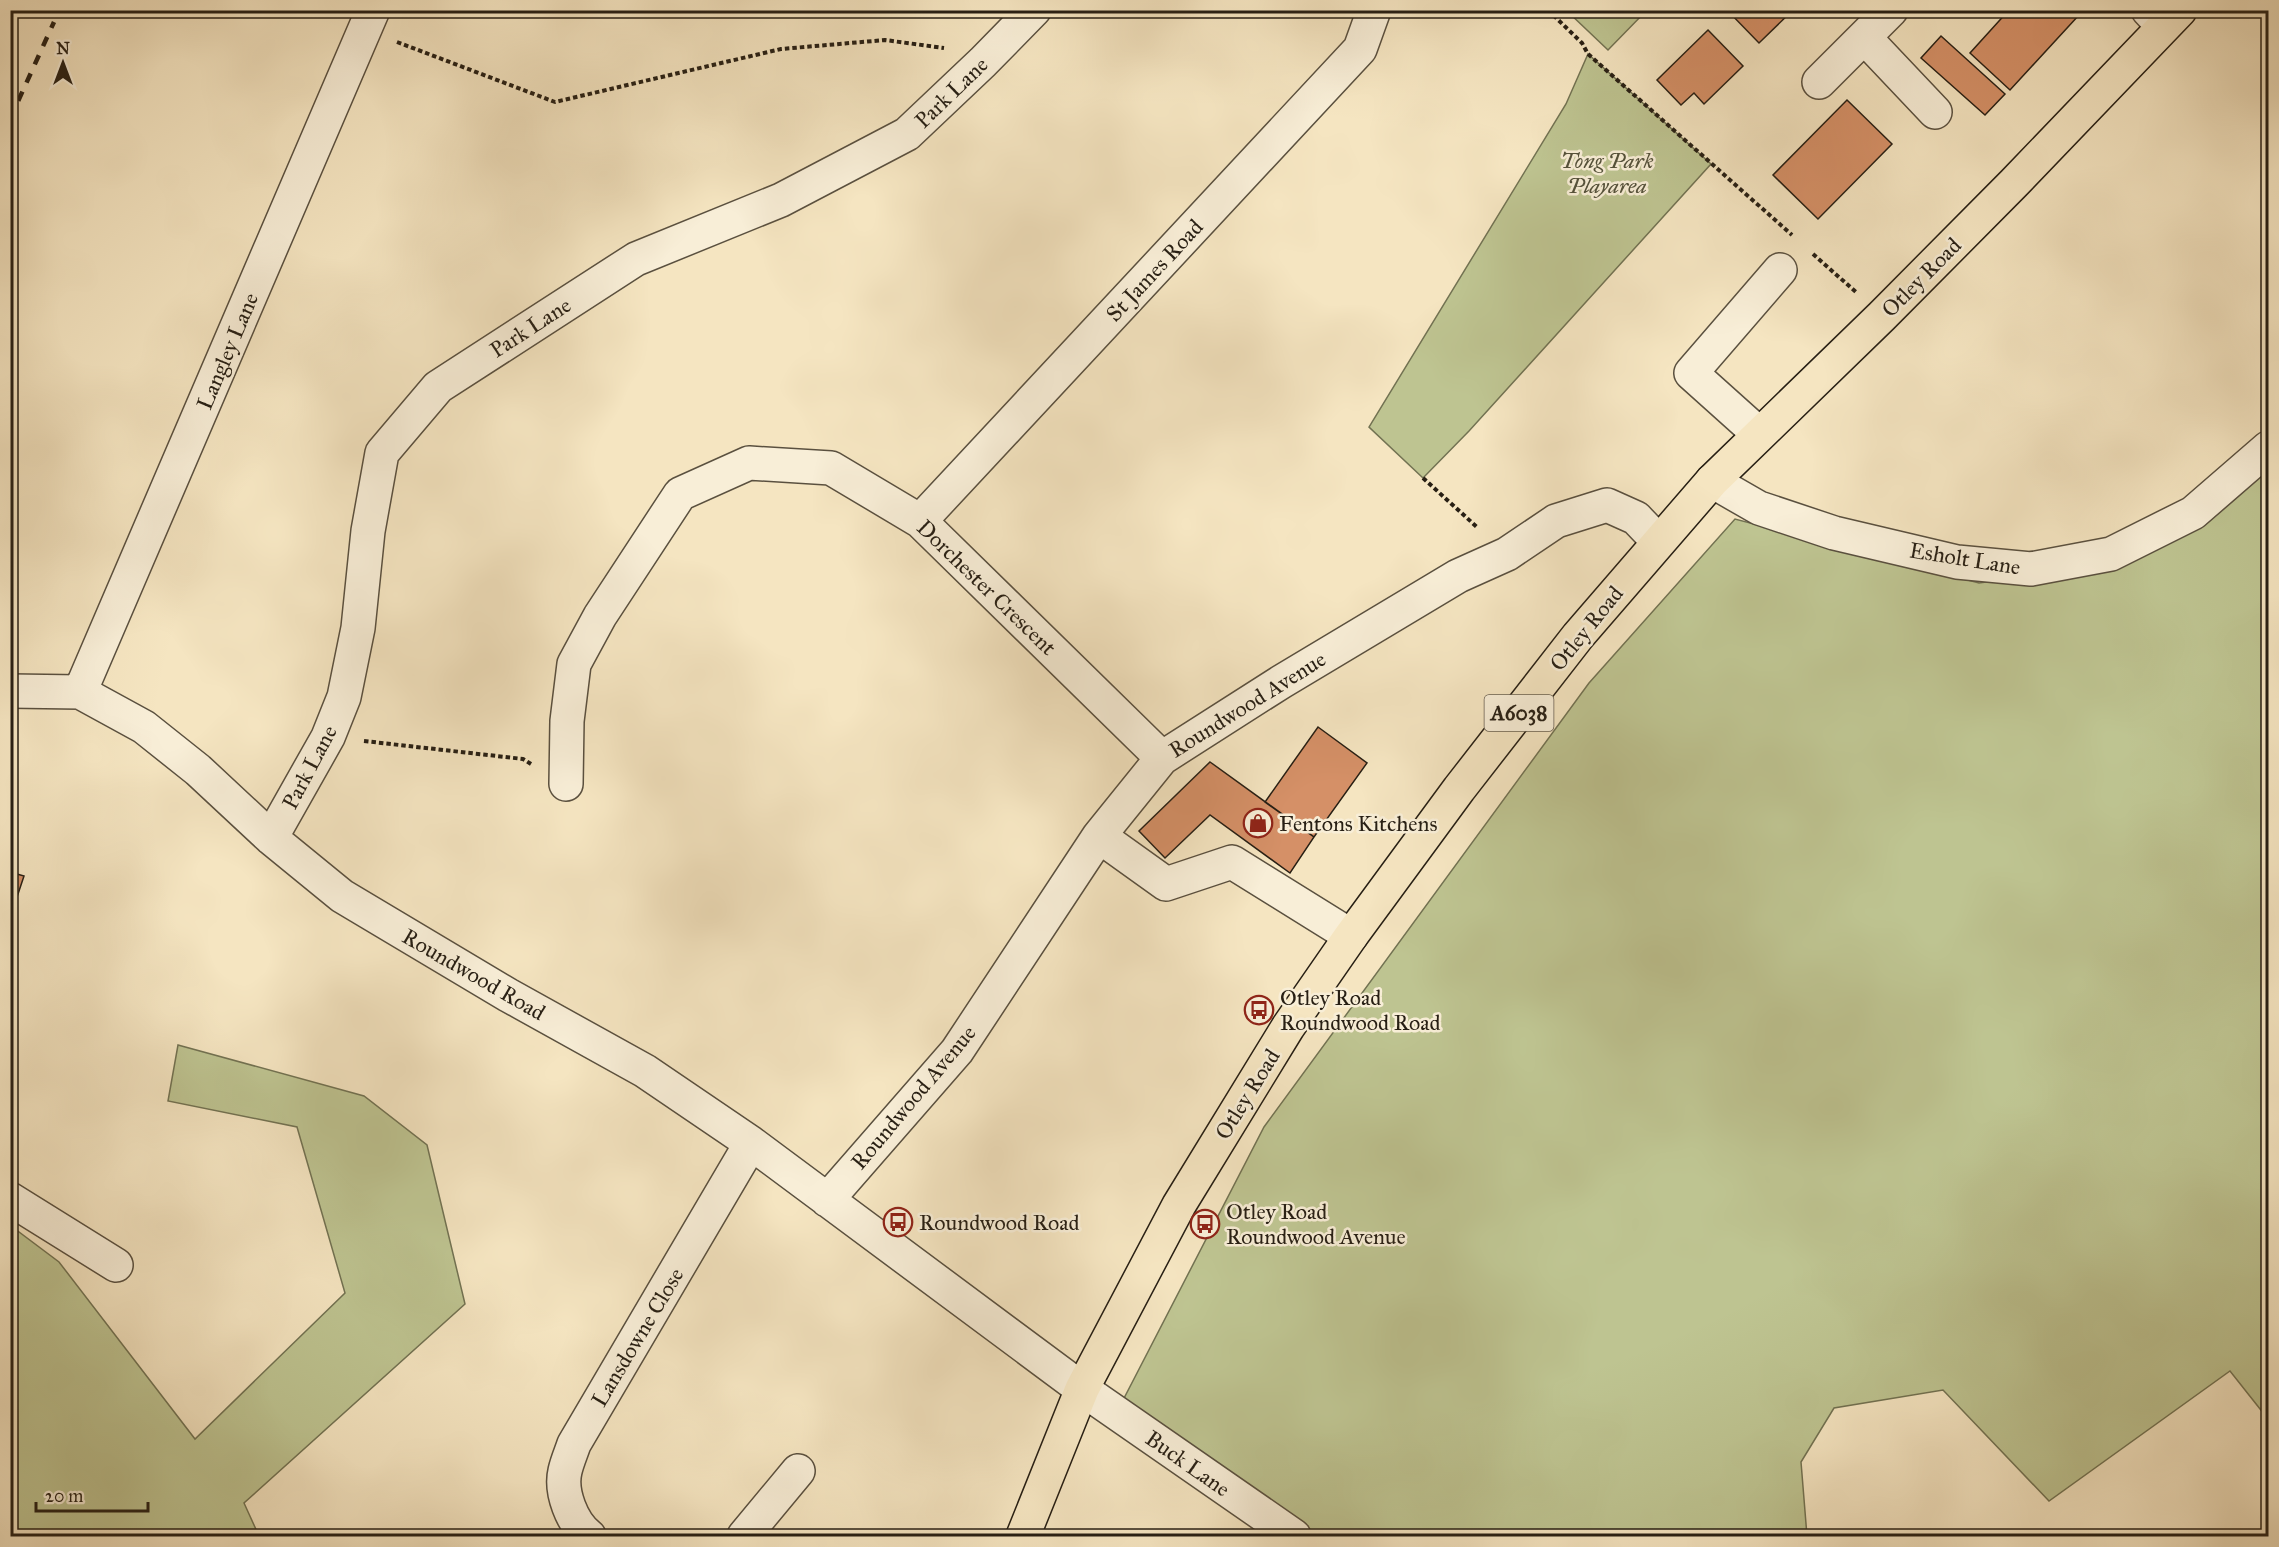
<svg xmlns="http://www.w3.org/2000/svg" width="2279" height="1547" viewBox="0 0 2279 1547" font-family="'IM FELL Great Primer',serif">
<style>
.green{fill:#bec491;stroke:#727252;stroke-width:1.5}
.building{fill:#d59067;stroke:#271f14;stroke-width:1.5}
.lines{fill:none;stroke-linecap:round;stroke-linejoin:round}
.minor-casing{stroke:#5a503f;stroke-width:36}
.major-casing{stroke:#271f14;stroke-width:36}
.path{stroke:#271f14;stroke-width:4;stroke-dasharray:4.5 3;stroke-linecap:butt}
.minor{stroke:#f8eed7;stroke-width:33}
.major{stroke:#f5e5c1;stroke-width:33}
.rail{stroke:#271f14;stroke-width:4.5;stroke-dasharray:10 10;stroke-linecap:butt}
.labels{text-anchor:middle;stroke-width:5;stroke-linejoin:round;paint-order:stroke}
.shield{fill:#f8eed7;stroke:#665d4e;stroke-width:1.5}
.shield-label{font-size:21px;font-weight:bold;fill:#271f14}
.street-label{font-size:22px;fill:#271f14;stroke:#f8eed7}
.park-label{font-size:22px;font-style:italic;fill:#54513a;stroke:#f8eed7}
.poi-label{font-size:22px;fill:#271f14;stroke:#f8eed7;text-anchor:start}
</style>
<rect width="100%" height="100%" fill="#f5e5c1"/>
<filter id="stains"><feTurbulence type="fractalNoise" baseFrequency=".00333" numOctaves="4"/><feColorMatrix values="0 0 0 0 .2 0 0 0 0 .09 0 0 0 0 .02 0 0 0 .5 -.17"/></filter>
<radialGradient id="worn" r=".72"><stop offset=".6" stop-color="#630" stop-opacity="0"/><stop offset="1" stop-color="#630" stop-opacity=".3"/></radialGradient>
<path class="green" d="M1567,11H1646L1608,50Z
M1588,54L1711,164L1469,431L1423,478L1369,427L1566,104Z
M2259,476L2268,482V1419L2230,1371L2049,1501L1943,1390L1834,1408L1801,1462L1807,1536H1314L1120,1406L1264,1127L1589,683L1735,519L1979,583L2102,566Z
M178,1045L364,1096L427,1145L465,1304L244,1503L259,1536H11V1226L59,1262L195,1439L345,1293L297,1127L168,1101Z"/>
<path class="building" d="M1727,10H1793L1759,43Z
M2009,10H2074L2079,15L2010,90L1970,53Z
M1708,30L1743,66L1704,104L1694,93L1681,105L1657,80Z
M1941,36L2005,94L1985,115L1921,58Z
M1847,100L1892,144L1818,219L1773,175Z
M1318,727L1367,763L1314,837L1265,802Z
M1210,762L1314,837L1290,873L1210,815L1165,858L1139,831Z
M10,872L24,876L10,918Z"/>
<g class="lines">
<g class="minor-casing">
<path id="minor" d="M2148,10L2163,26
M1864,37L1935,112
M1819,82L1891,10
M1759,434L1691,373L1780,270
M1712,481L1759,508L1834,533L1957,562L2031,569L2111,554L2193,513L2268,448
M920,521L1360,49L1374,10
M10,691L80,692L144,727L198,770L271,838L342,896L508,995L645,1071L751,1143L1082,1389L1294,1536
M80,692L373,10
M566,784L567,721L574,664L600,616L680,494L749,463L831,468L920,521L1162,758
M1099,836L1166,884L1232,862L1351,936
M271,838L328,737L344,697L358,628L368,531L382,453L438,387L636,259L781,200L907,134L983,62L1034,10
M10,1199L116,1265
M827,1200L957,1051L1099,836L1162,758L1281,682L1458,576L1507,554L1556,521L1607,505L1636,518L1658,541
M589,1536C572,1523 560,1492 565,1471C567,1462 571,1453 574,1444L751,1143
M744,1536L798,1471"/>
</g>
<g class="major-casing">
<path id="major" d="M1023,1536L1082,1389L1179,1205L1288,1027L1351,936L1459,789L1578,636L1712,481L1882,316L2014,183L2180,10"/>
</g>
<path class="path" d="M1548,10L1582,43L1588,54L1792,235
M397,42L555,102L781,49L885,40L944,48
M1813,254L1857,293
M1423,478L1478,528
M364,741L523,759L531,764"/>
<use href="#minor" class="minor"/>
<use href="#major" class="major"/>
<path class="rail" d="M10,119L54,22"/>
</g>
<defs>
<g id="shop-ring" transform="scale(1.5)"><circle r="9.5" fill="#f8eed7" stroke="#8f2418" stroke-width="1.5"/><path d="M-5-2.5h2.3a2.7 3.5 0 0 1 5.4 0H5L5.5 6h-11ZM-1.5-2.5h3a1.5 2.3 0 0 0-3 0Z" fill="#8f2418"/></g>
<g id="bus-ring" transform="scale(1.5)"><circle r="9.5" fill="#f8eed7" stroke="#8f2418" stroke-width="1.5"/><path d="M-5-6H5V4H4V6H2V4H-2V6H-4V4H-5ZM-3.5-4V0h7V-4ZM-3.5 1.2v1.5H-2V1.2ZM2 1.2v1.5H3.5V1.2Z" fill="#8f2418"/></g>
</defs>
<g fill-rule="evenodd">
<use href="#shop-ring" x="1258" y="823"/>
<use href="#bus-ring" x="1259" y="1010"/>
<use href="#bus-ring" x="898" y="1222"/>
<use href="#bus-ring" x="1205" y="1224"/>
</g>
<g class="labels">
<rect class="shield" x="1484.5" y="695" width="69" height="36" rx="4.5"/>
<g class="shield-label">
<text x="1519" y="720">A6038</text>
</g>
<g class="street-label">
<text transform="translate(951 92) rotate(-44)" y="8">Park Lane</text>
<text transform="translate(1154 270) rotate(-47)" y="8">St James Road</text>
<text transform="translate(1921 277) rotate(-45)" y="8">Otley Road</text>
<text transform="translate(530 327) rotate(-33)" y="8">Park Lane</text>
<text transform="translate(227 351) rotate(-67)" y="8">Langley Lane</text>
<text transform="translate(1965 558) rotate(9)" y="8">Esholt Lane</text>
<text transform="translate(987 587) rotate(44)" y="8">Dorchester Crescent</text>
<text transform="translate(1586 628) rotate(-51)" y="8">Otley Road</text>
<text transform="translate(1247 704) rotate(-32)" y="8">Roundwood Avenue</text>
<text transform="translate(309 767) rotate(-62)" y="8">Park Lane</text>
<text transform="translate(474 974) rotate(30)" y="8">Roundwood Road</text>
<text transform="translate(1247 1094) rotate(-58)" y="8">Otley Road</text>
<text transform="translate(913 1097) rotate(-50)" y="8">Roundwood Avenue</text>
<text transform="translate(637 1337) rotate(-59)" y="8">Lansdowne Close</text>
<text transform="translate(1188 1463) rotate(35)" y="8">Buck Lane</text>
</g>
<g class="park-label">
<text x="1607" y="168">Tong Park<tspan x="1607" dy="25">Playarea</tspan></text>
</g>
<g class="poi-label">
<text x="1279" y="831">Fentons Kitchens</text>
<text x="1280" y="1005">Otley Road<tspan x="1280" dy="25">Roundwood Road</tspan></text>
<text x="1226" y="1219">Otley Road<tspan x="1226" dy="25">Roundwood Avenue</tspan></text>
<text x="919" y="1230">Roundwood Road</text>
</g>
</g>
<rect width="2279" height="1547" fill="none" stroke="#f5e5c1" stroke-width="36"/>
<rect x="12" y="12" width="2255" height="1523" fill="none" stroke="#271f14" stroke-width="3"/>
<rect x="18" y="18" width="2243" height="1511" fill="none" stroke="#271f14" stroke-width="1.5"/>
<g transform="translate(63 63)" stroke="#f8eed7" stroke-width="4.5" paint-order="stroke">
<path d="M0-4.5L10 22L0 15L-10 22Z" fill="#271f14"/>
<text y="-9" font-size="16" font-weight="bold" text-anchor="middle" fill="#271f14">N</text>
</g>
<path d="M36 1502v9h112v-9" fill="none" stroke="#271f14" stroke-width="3"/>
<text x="45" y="1502" font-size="18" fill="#271f14" stroke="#f8eed7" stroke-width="4.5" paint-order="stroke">20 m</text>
<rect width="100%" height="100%" filter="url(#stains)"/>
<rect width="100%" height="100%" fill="url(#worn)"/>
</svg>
